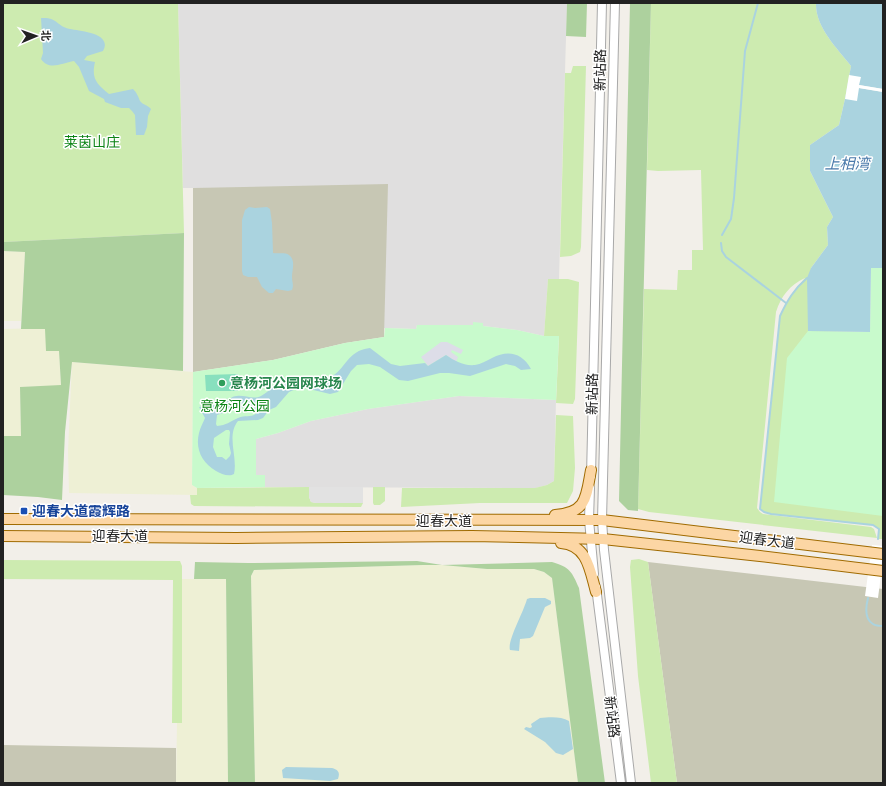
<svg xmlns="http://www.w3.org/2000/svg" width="886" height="786" viewBox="0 0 886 786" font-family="'Noto Sans','Noto Sans SC',sans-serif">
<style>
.residential{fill:#e0dfdf}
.construction{fill:#c7c7b4}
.farmland{fill:#eef0d5}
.grass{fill:#cdebb0}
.forest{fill:#add19e}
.park{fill:#c8facc}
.pitch{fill:#88e0be}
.parking{fill:#e2e2e2}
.plaza{fill:#dddde8}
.water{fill:#aad3df;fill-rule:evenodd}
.pier{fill:#fff}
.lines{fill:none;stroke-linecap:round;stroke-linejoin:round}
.stream{stroke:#aad3df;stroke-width:2}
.minor-casing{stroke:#a9a9a9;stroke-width:10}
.major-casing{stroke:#a06b00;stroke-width:12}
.minor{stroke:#fff;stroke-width:8}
.major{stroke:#fcd6a4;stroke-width:10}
.leisure-dot{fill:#2e9e5b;stroke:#fff;stroke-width:1.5}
.transit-dot{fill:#1a4fb4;stroke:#fff;stroke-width:1.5}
.labels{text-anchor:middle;stroke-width:3;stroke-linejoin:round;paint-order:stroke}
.street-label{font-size:14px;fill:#222;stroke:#fff}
.park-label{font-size:14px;fill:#0c8416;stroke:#fff}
.leisure-label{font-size:14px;font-weight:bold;fill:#27864d;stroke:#fff;text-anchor:start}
.transit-label{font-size:14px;font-weight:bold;fill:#164399;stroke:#fff;text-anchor:start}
.water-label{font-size:15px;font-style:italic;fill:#4a7aab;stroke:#fff}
</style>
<rect width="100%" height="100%" fill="#f2efe9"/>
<path class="residential" d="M178,3H567L559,279H548L544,336L517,330L483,326L473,322V325H417L416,329L385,328L193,372V188H183Z
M459,396L556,400L554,481L547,485L536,488L265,487V475H256V439L278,433L311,421L368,409Z"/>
<path class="construction" d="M388,184L384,337L345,343L273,360L193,372V188Z
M648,562L883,589V783H677Z
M3,745L176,748V783H3Z"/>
<path class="farmland" d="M3,251L25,252L21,321H3Z
M45,328L59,351L61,386L20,387L21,436H3V329Z
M72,362L193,372L192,485L197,488V495L69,493L68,451Z
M423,565H442L487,569H534L544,572L552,578L578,783H255L251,576L254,570Z
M182,579H226L228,783H176L177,723H182Z"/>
<path class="grass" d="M3,3H178L184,233L3,242Z
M651,3H816C815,27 837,48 851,66L845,99L839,125L810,145V171L833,217L827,227L828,245L811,268L808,331L870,332L883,268V539H878L879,529L873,525L771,514L764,512L760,509L780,316L786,303L794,291L805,278C790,285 781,296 776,312L757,508L760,512L763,514L871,527L874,529L877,538L649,512L638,509L644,289L677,290L678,270H692V250H703L701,170L658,171L647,170Z
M573,66H586L581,247L580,252L571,256L560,257L565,73H571Z
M548,279H568L579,282L575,399L573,404L556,403L559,336H544Z
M556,415L573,416L575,468L573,491L567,503H480L401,507L402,488H535L547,485L554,481Z
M309,487V497L311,502L316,503H363L361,507H357L194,506L191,504L190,495H197V488Z
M373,487H385V501L380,505H374L373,503Z
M639,559L648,562L677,783H651L638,676L630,567L631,560Z
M3,560L180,561L182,566V723H172L173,580L3,579Z"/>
<path class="forest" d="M567,3H587L586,37L566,36Z
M630,3H651L638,511L628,510L619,501Z
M184,233L183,371L72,362L65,432L62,500L38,497L3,495V436H21L20,387L61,385L59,351H46L45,329H21L25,252L3,251V242Z
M417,561L442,565L552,562C570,567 572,572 579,588L605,783H578L552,578L544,572L534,569H487L442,565H423L254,570L251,576L255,783H228L226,579H194L195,562L248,563Z"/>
<path class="park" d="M871,268H883V516L774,502L787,358L808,331L870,332Z
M473,322L483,323V326L517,330L544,336H559L556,400L459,396L368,409L311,421L278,433L256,439V475H265V487L197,488L192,485L193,372L273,360L345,343L384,337L385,328L416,329L417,325H473Z"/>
<path class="pitch" d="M238,374V391H206L205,375Z"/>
<path class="parking" d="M309,487H363V503H316L311,502L309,497Z"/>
<path class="plaza" d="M441,342H447L463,350L461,354L452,350L451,352L458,357L456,362L446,355L428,366L421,357Z"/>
<path class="water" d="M816,3H883V89L859,85V88L883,92V268H871L870,332L808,331L807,278L811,268L828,245L827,227L833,217L810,171V145L839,125L845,99L851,66C837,48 815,27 816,3Z
M41,18C58,17 56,26 70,29C80,31 113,33 103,51L87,56L84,60L95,62C91,79 97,84 109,94L133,89C137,93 138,96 140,101C143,105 148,105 151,109L148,116L147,127L144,135H136L135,115L132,111L129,108H121L105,102L104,99L89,91L79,67L74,61C62,63 49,71 41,59L43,53Z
M249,207L255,208L267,207L270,209L272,223L273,253C278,254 285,252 289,255C296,260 292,270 292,277C292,282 294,285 292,290L288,291L276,289L273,293H269L262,287L257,277H248L243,275L242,271V220L245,210Z
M370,348L391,364L400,366L425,363L428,366L446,355C455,361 463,366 475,365C481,364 486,361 492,358C507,350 522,352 531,369L521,370L515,366L506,364L470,376L449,373H440L408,381L399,380L380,367L369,364L357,365L351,371L338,392L330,394L305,388L296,389L289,392L276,407L269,410L263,418L258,420L238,421C226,436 238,457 234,474C229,477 221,474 216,471C202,463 195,449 199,433C200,428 203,423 205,418L199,407C207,406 216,406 224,403C228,401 231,396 237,396C245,395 253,400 261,396C272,390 279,378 292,376C304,375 318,383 329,378C347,369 346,351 370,348ZM245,407L258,412C251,419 246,414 238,418C229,422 227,425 217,426L216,424L217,415L234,409ZM226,430H229L230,432L229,444L231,453L230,456L226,460L222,457H217L213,447L214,438Z
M530,598H545L551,601V604L545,607L533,636L530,638L520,639L519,651L510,650C507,641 524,611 527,599Z
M540,718C549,717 561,716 569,721L573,749L563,755L556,753L545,742L524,729L526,727L530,728L532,727L531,724Z
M286,767L332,768C339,770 340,773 338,779L330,781L283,778L282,770Z"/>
<path class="pier" d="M849,75L861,77L859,85L883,89V92L859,88L857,101L845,99Z
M872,545L883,546V559L878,598L865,596Z"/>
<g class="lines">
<path class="stream" d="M722,235L731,219L734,198L745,51L758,3
M721,243L722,251L726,257L786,303
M807,278C794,289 787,301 780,316L760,509L764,512L771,514L873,525L879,529L878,539
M868,598C866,606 864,619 873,624C876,626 880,626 883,626"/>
<g class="minor-casing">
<path id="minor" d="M615,3L602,520L604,550L631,783
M591,476L602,3
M590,488L589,520L594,574
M596,587L621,783"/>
</g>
<g class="major-casing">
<path id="major" d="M555,515C587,513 586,497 591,470
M3,519L602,520L883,554
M3,536L236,538L472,536L603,539L760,556L883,571
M561,543C588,545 590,571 596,592"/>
</g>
<use href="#minor" class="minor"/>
<use href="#major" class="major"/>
</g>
<circle class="leisure-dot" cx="222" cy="383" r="4"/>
<rect class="transit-dot" x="20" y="507" width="8" height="8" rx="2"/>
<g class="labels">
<g class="street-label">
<text transform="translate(600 70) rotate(-89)" y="5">新站路</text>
<text transform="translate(592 394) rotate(-89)" y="5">新站路</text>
<text x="444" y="526">迎春大道</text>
<text x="120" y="541">迎春大道</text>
<text transform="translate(767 540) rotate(7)" y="5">迎春大道</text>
<text transform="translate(612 717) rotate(83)" y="5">新站路</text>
</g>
<g class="park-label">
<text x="92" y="147">莱茵山庄</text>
<text x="235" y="411">意杨河公园</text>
</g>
<g class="leisure-label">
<text x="230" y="388">意杨河公园网球场</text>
</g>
<g class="transit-label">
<text x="32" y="516">迎春大道霞辉路</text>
</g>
<g class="water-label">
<text x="847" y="169">上相湾</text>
</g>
</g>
<rect width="886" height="786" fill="none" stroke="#222222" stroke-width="8"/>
<g transform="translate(36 36) rotate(88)" stroke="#ffffff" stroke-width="3" paint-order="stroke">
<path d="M0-3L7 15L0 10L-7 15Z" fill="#222222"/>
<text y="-6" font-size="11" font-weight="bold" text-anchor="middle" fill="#222222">北</text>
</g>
</svg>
